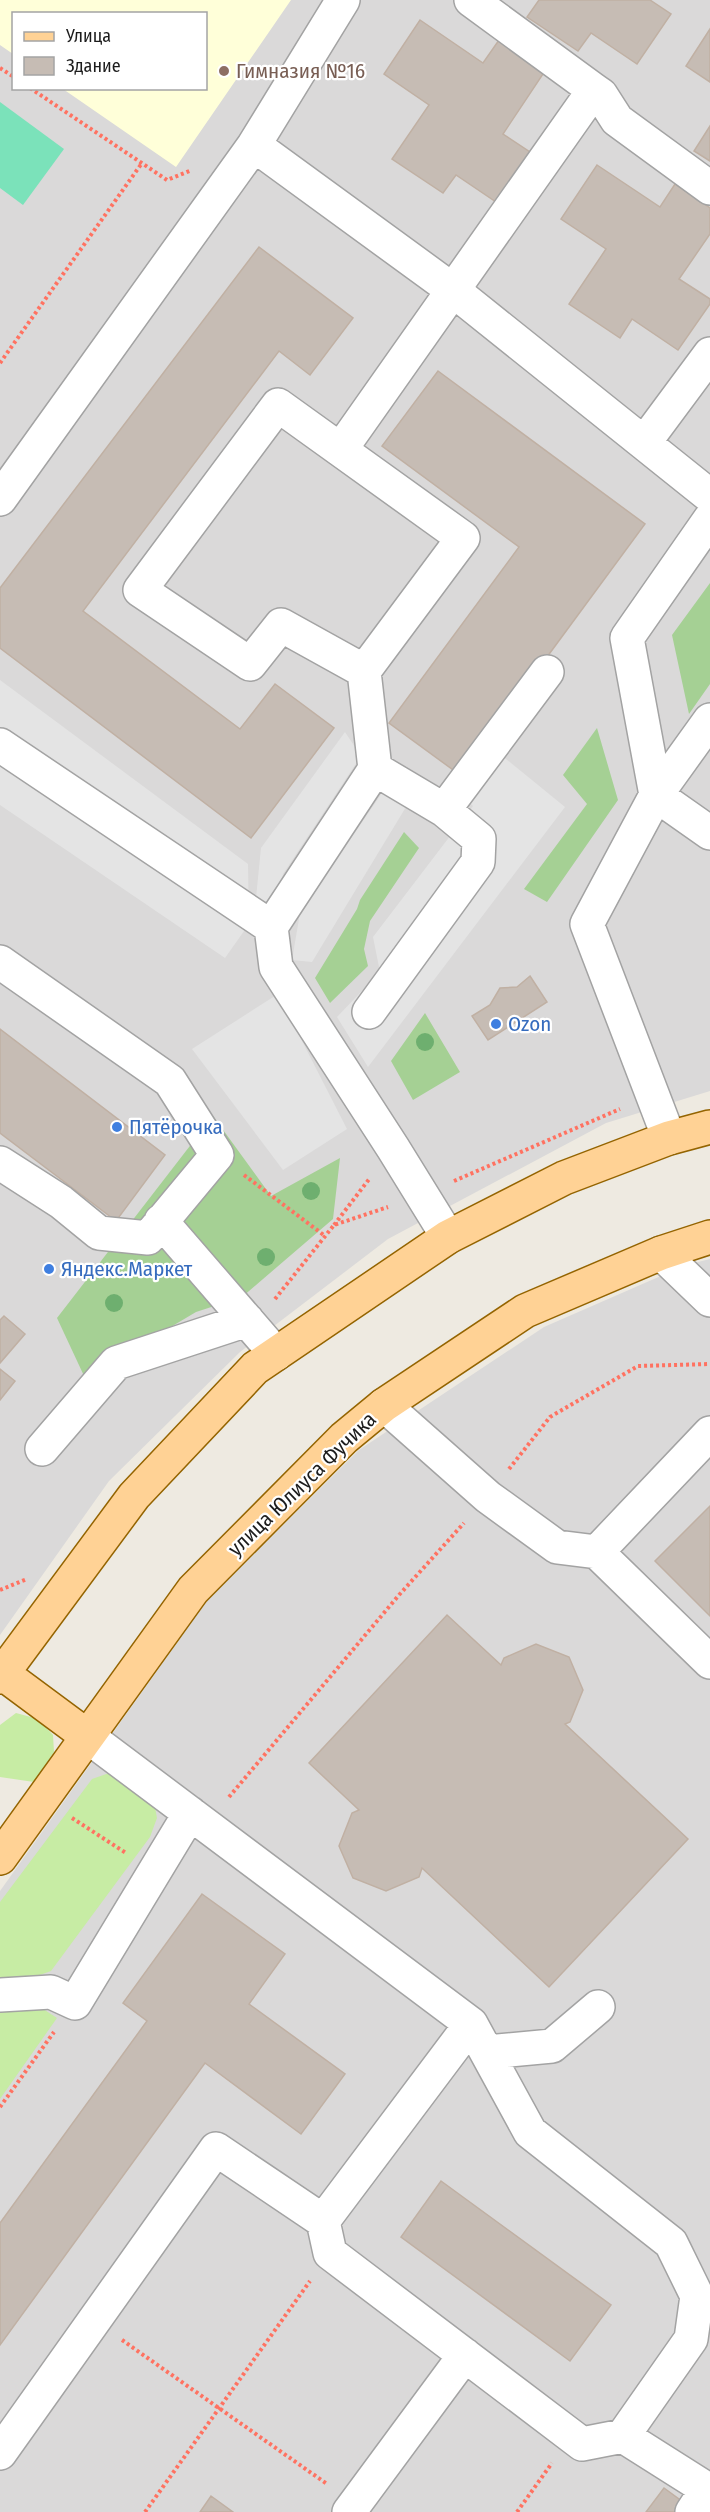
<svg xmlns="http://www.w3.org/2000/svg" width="710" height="2512" viewBox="0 0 710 2512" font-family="'Fira Sans Condensed',sans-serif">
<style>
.residential{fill:#dad9d9;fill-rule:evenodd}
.education{fill:#ffffd9}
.grass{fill:#c7eca4}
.forest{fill:#a5d094}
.pitch{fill:#7be2ba}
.parking{fill:#e4e4e4}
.building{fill:#c6bcb4;stroke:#c0b0a3;stroke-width:1.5}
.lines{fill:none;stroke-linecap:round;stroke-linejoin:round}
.minor-casing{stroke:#a3a3a3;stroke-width:36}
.major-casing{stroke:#946400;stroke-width:36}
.path{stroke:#ff7261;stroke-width:4;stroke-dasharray:3 3;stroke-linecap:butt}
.minor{stroke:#fff;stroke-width:33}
.major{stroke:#ffd295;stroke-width:33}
.tree{fill:#6eaf6f}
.education-dot{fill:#8d6e63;stroke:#fff;stroke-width:2}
.shop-dot{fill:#3f7fe0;stroke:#fff;stroke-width:2}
.labels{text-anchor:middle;stroke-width:4.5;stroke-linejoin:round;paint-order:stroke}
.education-label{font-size:21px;fill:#785e54;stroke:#fff;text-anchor:start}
.shop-label{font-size:21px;fill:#366cbe;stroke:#fff;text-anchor:start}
.street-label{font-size:21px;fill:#1c1c1c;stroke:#fff}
</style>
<rect width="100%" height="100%" fill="#eeeae1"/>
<path class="residential" d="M0,0H710V1091L606,1123L388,1239L240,1352L109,1481L0,1635ZM14,14H206V88H14Z
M710,1259V2512H0V1891L207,1601L359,1450L544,1327L686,1265Z"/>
<path class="education" d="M0,0H291L176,167L63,89L206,88V14H14L13,54L0,45Z"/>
<path class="grass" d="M16,1713L38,1719L53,1735L54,1752L34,1782L0,1777V1725Z
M112,1772L154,1802L157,1818L150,1837L51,1971L23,1981H0V1902L92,1779Z
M31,2001L57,2018L0,2099V2002Z"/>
<path class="forest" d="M710,583V684L689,714L672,635Z
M597,728L618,800L547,902L524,889L587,804L563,775Z
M404,832L419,848L370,921L364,949L368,966L330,1003L315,978L357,909L360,900Z
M425,1013L460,1072L413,1100L391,1061Z
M213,1116L271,1196L340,1158L333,1219L242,1297L196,1312L85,1378L57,1318Z"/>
<path class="pitch" d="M0,102L64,149L23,205L0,188Z"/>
<path class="parking" d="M0,680L248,864L249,924L225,958L0,805Z
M345,732L361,756L283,874L277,905L256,898L261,848Z
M500,754L565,807L368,1067L337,1017L380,972L373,937L473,806L467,800Z
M384,790L406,807L312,962L292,960L300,913Z
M278,994L347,1129L283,1170L192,1049Z"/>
<path class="building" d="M539,0H650L671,14L637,64L591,33L578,51L527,17Z
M420,20L483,63L499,40L545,71L503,134L536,156L502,206L456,175L443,193L392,159L429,105L384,74Z
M710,29V82L686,66Z
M710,126V161L694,151Z
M597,165L660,207L675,184L710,208V234L679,279L710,299V304L678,350L632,319L620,338L569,304L606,249L561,219Z
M259,247L353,318L310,375L279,351L83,611L240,729L275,684L334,728L251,838L0,648V588Z
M438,371L645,524L460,775L389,723L519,547L382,446Z
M530,976L547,1002L488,1040L472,1016L490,1005L500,988L517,987Z
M0,1029L165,1155L116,1221L0,1133Z
M4,1316L25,1334L0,1363V1320Z
M0,1369L15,1381L0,1400Z
M710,1506V1616L655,1561Z
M447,1615L501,1665L504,1658L536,1644L569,1657L583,1690L570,1722L565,1724L688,1839L549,1987L422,1868L419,1877L386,1891L353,1878L339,1846L352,1813L359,1810L309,1763Z
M202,1894L285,1954L249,2004L345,2074L301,2134L205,2063L0,2345V2223L147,2021L123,2003Z
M441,2181L611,2305L570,2361L401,2237Z
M664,2488L683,2502L675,2512H646Z
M211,2496L233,2512H200Z"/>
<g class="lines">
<g class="minor-casing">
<path id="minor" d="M343,0L254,145L454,291L710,496
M471,0L594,90L601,95L617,120L710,188
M644,443L710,354
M341,449L594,90
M0,499L254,145
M710,519L627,638L656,795L710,833
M364,671L463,538L278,405L140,590L250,664L281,625L364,671L375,769
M0,745L271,927L375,769L444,810L479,839L478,862L369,1012
M444,810L547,672
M271,927L276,967L393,1148L448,1237
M0,962L170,1081L217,1155L148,1238L99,1233L61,1202L0,1163
M669,1138L587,924L656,795L710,720
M161,1221L276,1354
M661,1253L710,1300
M384,1405L488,1497L557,1547L597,1552L710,1433
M42,1449L116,1363L247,1320
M597,1552L710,1662
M87,1736L471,2024L530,2132L671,2243L697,2296L691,2339L623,2436
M0,1995L51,1992L75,2003L190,1813
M487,2052L552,2046L598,2007
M323,2221L471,2024
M0,2453L216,2149L323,2221L330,2253L582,2444L623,2436L710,2491
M349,2512L465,2355
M692,2512L707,2489"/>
</g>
<g class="major-casing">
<path id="major" d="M2,1673L87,1736
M0,1677L134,1496L255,1368L448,1237L564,1178L669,1138L710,1127
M0,1858L193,1590L344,1438L384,1405L525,1311L661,1253L710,1237"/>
</g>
<path class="path" d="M0,68L14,77
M30,88L167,180L192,170
M0,363L142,163
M244,1175L325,1236
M454,1181L620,1109
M334,1225L370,1178
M275,1299L334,1225L388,1207
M509,1469L550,1417L638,1366L710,1364
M0,1590L27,1579
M229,1797L399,1595L464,1523
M72,1818L126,1853
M0,2107L54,2032
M122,2340L327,2484
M145,2512L310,2281
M517,2512L552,2463"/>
<use href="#minor" class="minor"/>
<use href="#major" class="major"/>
</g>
<g class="tree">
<circle cx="425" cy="1042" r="9"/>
<circle cx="311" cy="1191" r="9"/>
<circle cx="266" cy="1257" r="9"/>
<circle cx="114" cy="1303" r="9"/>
</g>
<circle class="education-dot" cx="224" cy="71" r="6"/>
<g class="shop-dot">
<circle cx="496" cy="1024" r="6"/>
<circle cx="117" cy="1127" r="6"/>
<circle cx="49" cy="1269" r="6"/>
</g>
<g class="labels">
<g class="education-label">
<text x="236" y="78">Гимназия №16</text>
</g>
<g class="shop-label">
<text x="508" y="1031">Ozon</text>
<text x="129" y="1134">Пятёрочка</text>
<text x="61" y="1276">Яндекс.Маркет</text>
</g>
<g class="street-label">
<text transform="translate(302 1484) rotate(-44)" y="7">улица Юлиуса Фучика</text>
</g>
</g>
<rect x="12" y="12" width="195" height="78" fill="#ffffff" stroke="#a4a4a4" stroke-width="1.5"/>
<rect x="24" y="32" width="30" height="9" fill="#ffd295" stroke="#a4a4a4" stroke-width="1.5"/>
<text x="66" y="42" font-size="18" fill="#1c1c1c">Улица</text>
<rect x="24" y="57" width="30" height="18" fill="#c6bcb4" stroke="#a4a4a4" stroke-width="1.5"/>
<text x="66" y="72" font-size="18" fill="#1c1c1c">Здание</text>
</svg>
